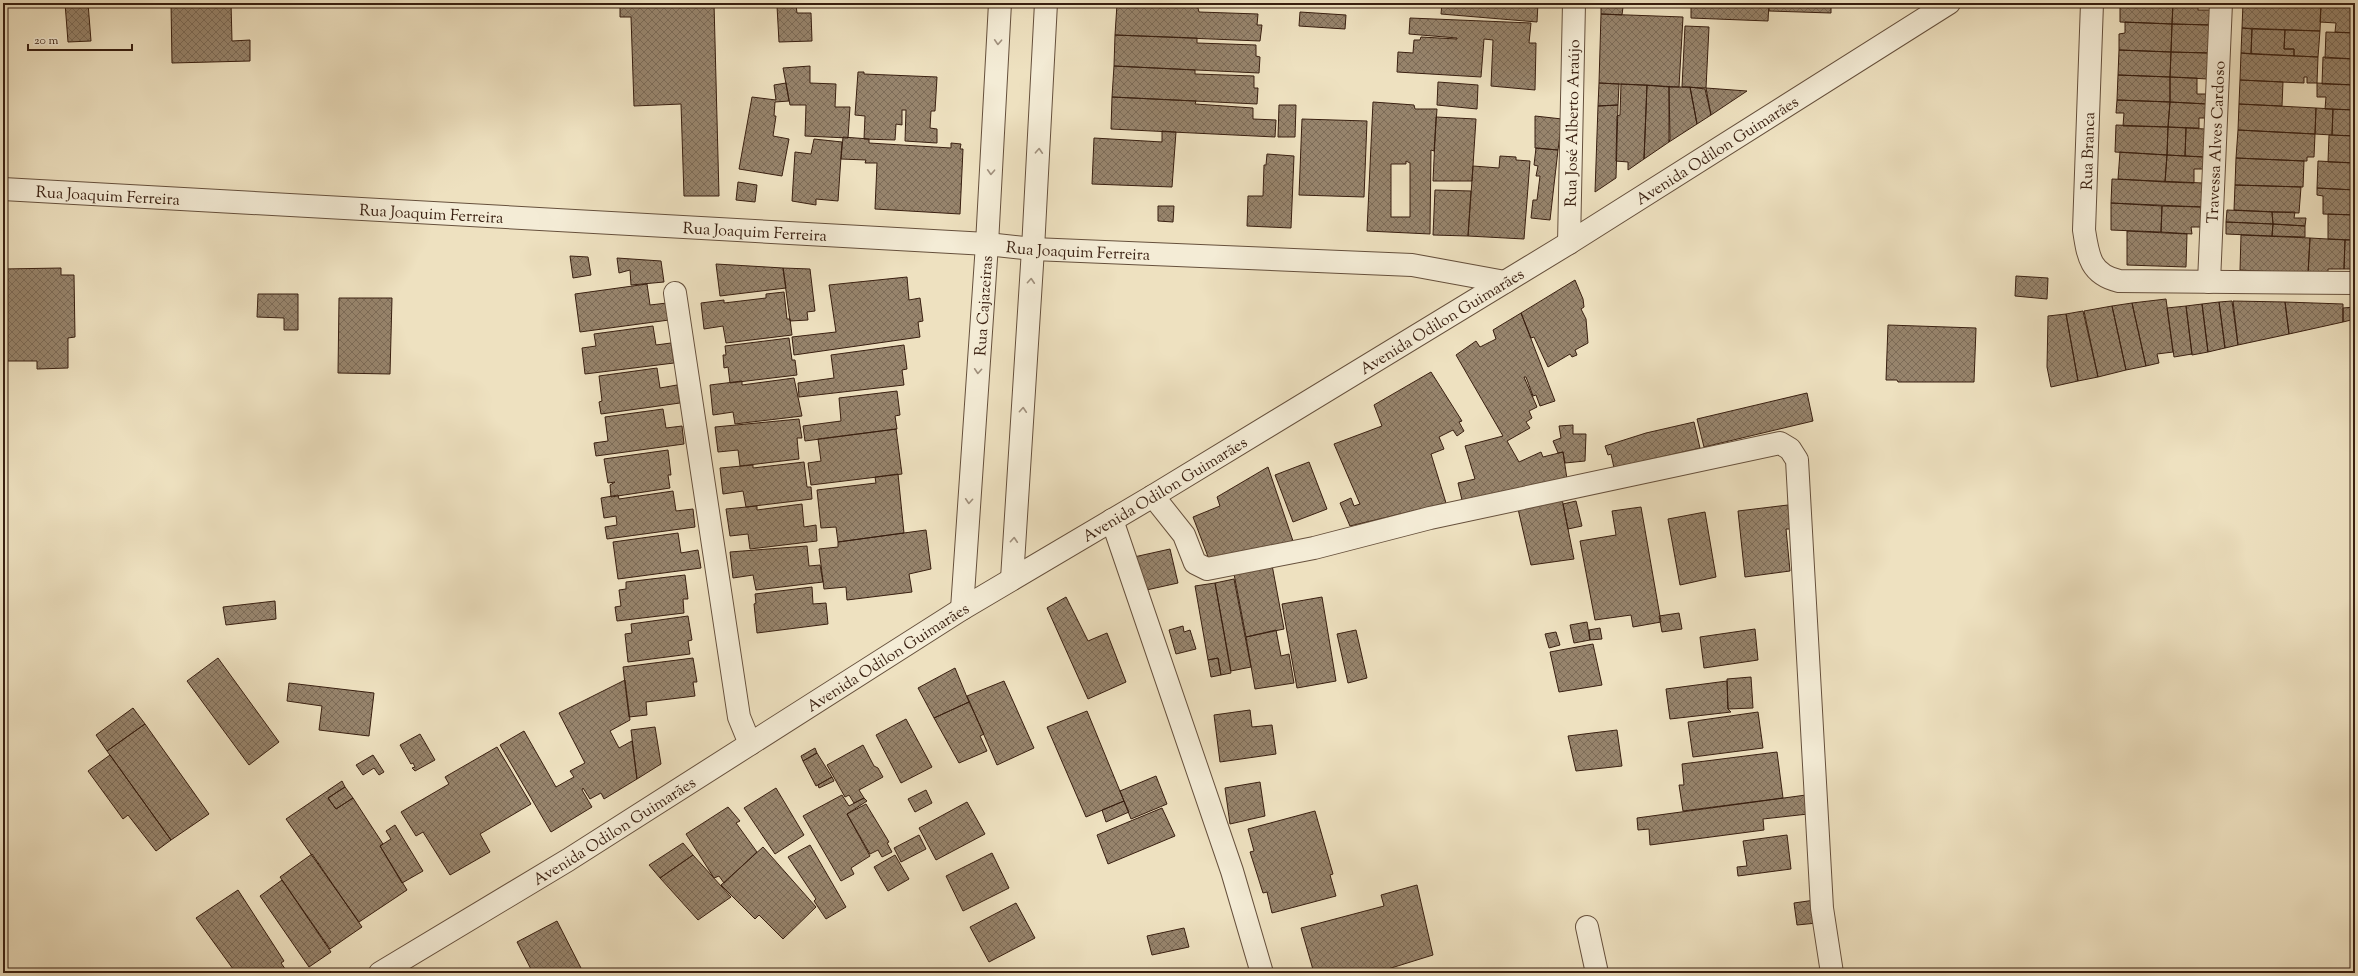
<svg xmlns="http://www.w3.org/2000/svg" width="2358" height="976" viewBox="0 0 2358 976" font-family="'Sorts Mill Goudy',serif">
<style>
.building{fill:url(#building-cross-hatch);stroke:#391f10;fill-rule:evenodd}
.lines{fill:none;stroke-linecap:round;stroke-linejoin:round}
.minor-casing{stroke:#66503c;stroke-width:24}
.minor{stroke:#f4ecd6;stroke-width:22}
.oneway{stroke:#a0907d}
.labels{text-anchor:middle;stroke-width:3;stroke-linejoin:round;paint-order:stroke}
.street-label{font-size:16px;fill:#391f10;stroke:#f4ecd6}
</style>
<defs>
<pattern id="building-cross-hatch" width="8" height="8" patternUnits="userSpaceOnUse"><rect width="8" height="8" fill="#97846c"/><path d="M0 0l8 8M0 8l8-8" fill="none" stroke="#7c6b57"/></pattern>
</defs>
<rect width="100%" height="100%" fill="#eee1c0"/>
<filter id="stains"><feTurbulence type="fractalNoise" baseFrequency=".005" numOctaves="4"/><feColorMatrix values="0 0 0 0 .2 0 0 0 0 .09 0 0 0 0 .02 0 0 0 .5 -.17"/></filter>
<radialGradient id="worn" r=".72"><stop offset=".6" stop-color="#630" stop-opacity="0"/><stop offset="1" stop-color="#630" stop-opacity=".3"/></radialGradient>
<path class="building" d="M65,3H88L91,41L68,42Z
M171,3H231L232,41L250,40V61L172,63Z
M620,3H714L719,196H684L681,104L634,106L631,17H620Z
M1147,3H1176V7L1147,6Z
M1442,3H1538L1537,22L1441,14Z
M1614,3H1769L1768,21L1691,18V6Z
M1769,3H1831V13L1769,11Z
M2120,3H2173L2172,24L2120,22Z
M2173,3H2198V10H2212L2211,25L2172,24Z
M2243,3L2321,5L2320,31L2242,28Z
M2269,3H2321V5Z
M2321,3H2338V6L2321,5Z
M2338,3H2355V7L2338,6Z
M1117,4L1193,7L1198,8L1199,12L1258,14L1257,25H1262L1260,41L1115,35Z
M796,5L797,13H811L812,41L779,42L777,6Z
M2321,5L2355,7V33L2335,32L2336,23L2320,22Z
M1601,6L1623,7L1622,15L1601,14Z
M1300,12L1346,15L1345,29L1299,26Z
M1601,14L1683,17L1679,87L1599,83Z
M1410,18L1531,23L1529,43H1536L1535,90L1491,86L1493,40L1484,39L1481,77L1397,72L1398,52L1413,53L1414,40H1420L1421,37L1457,39V38L1409,34Z
M2125,22L2172,24L2171,52L2119,50V34L2125,33Z
M2172,24L2211,25L2209,53L2171,52Z
M1685,26L1709,27L1706,88L1682,87Z
M2242,28L2252,29L2251,54L2241,53Z
M2252,29L2285,30L2284,49H2294V56L2251,54Z
M2285,30L2320,31L2318,57L2294,56V49H2284Z
M2326,32L2355,33V59L2325,58Z
M1115,35L1197,38V43L1256,45V56L1260,57L1259,73L1114,66Z
M2119,50L2171,52L2170,77L2118,75Z
M2171,52L2209,53L2208,79L2170,77Z
M2241,53L2318,57L2317,83H2307V77H2304V83L2240,80Z
M2323,57L2355,59V85L2322,84Z
M810,66V83L836,84L835,107H850L848,138L805,136L806,105H790L783,68Z
M1114,66L1195,70V74L1254,76V88H1258L1257,104L1112,97Z
M858,72H864V74L937,77L935,111H931L930,128L937,129V143L905,141L906,110H902V125L896,124L895,140L864,139L865,116L855,115Z
M2118,75L2170,77V102L2117,100Z
M2170,77L2197,78V94H2207V104L2170,102Z
M2240,80L2283,82L2282,106L2239,104Z
M1438,82L1478,85L1477,109L1437,105Z
M786,83L789,101L775,102L774,116H776L773,136L789,139L782,176L739,169L752,97L776,100L774,85Z
M1599,83L1619,84L1618,105L1598,106Z
M2317,83L2355,85V110L2325,109L2326,97H2317Z
M1621,84L1647,85L1644,159L1628,170V162L1616,161L1617,116L1620,115Z
M1647,85L1669,87L1670,139L1669,142L1644,159Z
M1669,87H1690L1697,124L1669,142Z
M1690,87L1705,89L1711,115L1697,124Z
M1706,88L1747,91L1711,115Z
M1112,97L1196,101L1195,104L1253,108V119L1276,120L1275,137L1111,129Z
M2117,100L2170,102L2168,127L2123,126L2124,113H2116Z
M1373,102L1414,105L1415,109H1437L1434,151L1431,150L1430,234L1367,231ZM1406,161L1410,163V217H1391V164H1406Z
M2170,102L2207,104L2206,118H2199V128L2168,127Z
M2239,104L2316,108L2315,134L2238,130Z
M1279,105H1296L1295,137H1278Z
M1618,105L1616,178L1595,192L1598,106Z
M2316,108L2333,109L2332,135L2315,134Z
M2333,109L2355,110V136L2332,135Z
M1535,116L1562,119L1558,150L1535,148Z
M1436,117L1476,119L1472,181H1433Z
M1302,119L1367,121L1364,197L1299,195Z
M2116,125L2168,127L2167,155L2115,152Z
M2168,127L2186,128L2185,156L2167,155Z
M2186,128L2205,129L2204,157L2185,156Z
M2238,130L2315,134L2314,157H2307V161H2304L2236,158Z
M1162,131L1176,132L1172,187L1092,184L1094,138L1162,142Z
M2329,135L2355,136V163L2328,162Z
M843,137L869,139V143L951,148V143L961,144L960,149H963L960,214L875,209L877,163H865L866,160L841,159Z
M814,139L842,142L838,201L816,199V205L792,201L795,152L811,154Z
M1536,148L1558,150L1550,220L1531,218L1533,200H1537L1540,176H1536L1538,166L1534,165Z
M2120,152L2167,155L2165,182L2118,179Z
M1267,154L1294,156L1291,228L1247,226L1248,196H1263L1264,165H1266Z
M2167,155L2204,157L2203,169H2194V183L2165,182Z
M1500,156L1516,157V160L1530,161L1524,239L1468,236L1473,166L1499,168Z
M2236,158L2304,161L2303,187L2235,185Z
M2318,161L2355,163V190L2317,188Z
M2112,179L2203,183L2202,207L2111,203Z
M738,182L757,185L755,202L736,200Z
M2235,185L2301,187L2299,213L2234,210Z
M2317,188L2355,190V215L2323,214V196L2317,195Z
M1435,190L1471,191L1468,236L1433,235Z
M2111,203L2162,206L2161,232L2111,230Z
M1158,206H1174L1173,222L1158,221Z
M2162,206L2202,207L2201,227H2191L2192,234L2161,232Z
M2227,210L2272,212L2273,224L2226,222Z
M2272,212H2295L2294,218H2306L2305,226L2273,224Z
M2328,214L2355,215V240L2328,239Z
M2226,222L2273,224L2272,236L2226,234Z
M2273,224L2305,226V237L2272,236Z
M2127,231L2187,234L2186,267L2127,265Z
M2241,235L2310,238L2308,274L2240,270Z
M2310,238L2345,240L2344,269H2328V275L2308,274Z
M2345,240H2355V269H2344Z
M570,256L588,257L591,275L573,278Z
M617,258L661,261L664,282L631,285L630,270L619,273Z
M716,264L783,268L786,288L720,296Z
M61,268V275H74L75,337L68,338V368L37,369V361H7V343H4L3,269Z
M783,268L810,269L815,311L807,312L808,320L790,321Z
M2016,276L2048,278L2047,299L2015,296Z
M907,277L909,300L920,298L923,321L918,322L920,337L794,355L792,337L836,332L829,285Z
M1575,280L1583,299L1584,307L1581,309L1586,319L1588,343L1575,350L1577,355L1572,357L1570,354L1548,367L1534,337L1531,338L1521,313Z
M647,284L650,305L667,303L669,320L580,332L575,294Z
M784,292L787,319H790L792,335L726,343L723,326L704,329L701,303L724,300V303L766,298V294Z
M258,294H298V330H284V318L257,317Z
M339,298H392L390,374L338,373Z
M2166,299L2173,352L2157,354L2159,363L2146,366L2132,303Z
M2232,301L2238,345L2225,348L2219,302Z
M2233,301L2285,302L2289,334L2238,345Z
M2219,302L2225,348L2208,352L2202,304Z
M2285,302L2343,304V322L2289,334Z
M2132,303L2146,366L2126,370L2112,306Z
M2202,304L2208,352L2192,355L2186,306Z
M2112,306L2126,370L2098,377L2084,311Z
M2186,306L2192,354L2174,357L2167,308Z
M2355,307V319L2343,322V308Z
M2083,311L2098,377L2078,381L2066,314Z
M1521,313L1555,401L1540,406L1536,395L1533,396L1526,377H1524L1537,407L1529,411L1532,418L1526,422L1530,428L1507,441L1519,462L1541,452L1543,457L1563,452L1567,479L1462,500L1458,483L1475,479L1465,446L1503,436L1456,355L1476,341L1480,347L1496,339L1493,330Z
M2066,314L2078,381L2051,387L2047,367L2048,316Z
M1888,325L1976,328L1974,382H1898L1897,380H1886Z
M653,326L656,345L671,343L674,363L585,374L582,348L596,346L594,334Z
M789,338L792,360H795L797,375L730,383L728,367L724,368L723,355H726L725,346Z
M904,345L907,369L902,370L904,385L799,397L798,383L834,378L831,355Z
M657,368L660,388L677,385L680,403L601,414L599,402L602,401L599,376Z
M1431,372L1462,421L1459,422L1464,431L1457,436L1453,430L1439,437L1444,449L1431,454L1446,503L1350,526L1340,503L1351,498L1354,506L1360,504L1334,444L1382,426L1374,405Z
M794,378L802,416L735,424L733,412L713,415L710,385L742,381V385Z
M897,391L900,415L895,416L897,429L805,441L803,426L841,421L839,398Z
M1807,393L1813,421L1704,447L1697,419Z
M663,409L666,428L682,426L684,444L596,456L594,443L608,441L605,417Z
M799,419L802,438H797L799,459L740,466L738,450L718,452L715,427Z
M1694,422L1700,448L1614,468L1611,454L1608,455L1605,446L1646,433Z
M1573,425V434H1586L1585,461L1565,463L1563,452L1558,453L1553,441L1561,438L1559,426Z
M896,429L902,474L811,485L808,463L821,461L818,439Z
M668,450L671,475H668L670,488L611,497L610,485L615,482L608,483L604,459Z
M804,462L807,487H811L812,499L746,507L743,491L723,494L720,468L753,465V468Z
M1309,462L1327,509L1293,522L1275,475Z
M1268,467L1293,541L1210,562L1193,517L1220,506L1217,497Z
M898,474L904,533L838,542L836,527L821,528L817,490L876,483L875,477Z
M673,491L676,511L693,509L695,527L607,539L605,527L617,525L616,516L604,518L601,498L618,495L619,499Z
M1562,499L1574,559L1531,565L1518,509Z
M1576,501L1582,526L1568,529L1563,504Z
M802,504L804,527L816,525L817,541L750,549L748,534L730,536L726,509L757,506V510Z
M1788,505L1790,529H1786L1790,571L1745,577L1738,511Z
M1641,507L1661,622L1633,627L1631,615L1595,620L1580,541L1616,535L1612,511Z
M1705,512L1716,577L1680,585L1668,519Z
M926,530L931,569L909,574L912,592L847,600L846,587L824,589L819,549L838,547V542Z
M678,533L681,553L698,550L701,568L618,579L613,542Z
M807,546L809,566L820,565L823,582L756,590L753,575L733,578L730,552Z
M1170,549L1178,583L1142,591L1134,557Z
M1272,565L1284,629L1246,637L1234,574Z
M685,575L688,599H683L684,613L617,621L615,607L621,606L619,590L626,589V582Z
M1234,579L1251,667L1231,671L1215,583Z
M1215,583L1231,673L1221,675L1218,658L1208,660L1195,586Z
M812,587L813,604L826,603L828,624L757,633L754,604L756,603L755,594Z
M1066,597L1088,641L1107,633L1126,682L1088,699L1047,608Z
M1322,597L1336,681L1297,688L1282,604Z
M275,601L276,619L226,625L223,607Z
M1679,613L1682,629L1662,632L1659,616Z
M688,616L692,640L688,641L690,654L628,662L625,634L632,633L631,624Z
M1587,622L1590,640L1574,643L1570,625Z
M1183,626L1184,632L1190,630L1196,649L1176,654L1169,630Z
M1600,628L1602,639L1590,640L1589,630Z
M1755,629L1758,660L1704,668L1700,637Z
M1276,630L1281,656L1289,654L1294,683L1255,689L1246,637Z
M1356,630L1367,678L1348,683L1337,634Z
M1556,632L1560,645L1549,648L1545,634Z
M1593,644L1602,685L1559,692L1550,652Z
M218,658L279,742L249,765L187,681Z
M693,658L697,682H693L695,696L646,702L647,715L629,717L623,667Z
M1218,658L1221,675L1211,677L1208,660Z
M955,668L969,702L934,718L918,688Z
M1751,677L1753,708L1728,709L1727,679Z
M625,680L630,720L610,731L619,748L632,741L637,779L604,799L601,793L590,799L583,788L582,790L592,807L551,832L500,745L524,731L556,787L574,777L570,771L585,763L559,713Z
M1004,681L1034,748L997,765L967,696Z
M1727,681L1728,709L1731,712L1670,719L1666,689Z
M289,683L374,693L369,736L319,730L322,706L287,701Z
M969,702L984,734L980,736L987,751L959,763L934,718Z
M133,708L145,724L107,751L96,735Z
M1250,710L1252,727L1272,725L1276,754L1220,762L1214,715Z
M1087,711L1124,801L1086,817L1047,727Z
M1758,712L1763,748L1693,757L1688,722Z
M906,719L932,767L901,783L876,735Z
M145,724L209,814L171,840L107,751Z
M655,727L661,764L637,779L631,730Z
M1617,730L1622,766L1576,771L1568,736Z
M420,734L435,760L415,771L412,768L415,767L413,763L411,764L400,745Z
M863,745L874,766L878,768L883,777L859,790L864,798L854,803L849,795L845,797L827,765Z
M497,747L531,804L480,834L490,852L450,875L423,832L416,836L401,812L449,784L445,777Z
M815,748L817,753L803,761L801,756Z
M1777,752L1783,798L1683,811L1679,785H1684L1682,764Z
M817,753L832,777L816,786L803,761Z
M110,755L171,840L156,851L128,815L123,819L88,771Z
M373,755L384,772L379,775L374,768L363,775L356,765Z
M1156,776L1167,804L1131,819L1120,791Z
M832,777L834,781L819,788L818,785Z
M342,781L345,787L328,798L336,809L353,798L383,844L380,846L407,890L359,922L286,819Z
M1260,782L1265,816L1230,824L1225,788Z
M345,787L353,798L336,809L328,798Z
M776,788L804,835L775,854L744,808Z
M926,790L932,803L915,812L908,799Z
M842,795L849,806L864,798L867,801L847,814L870,856L851,868L854,874L841,881L803,816Z
M1806,795L1808,814L1763,819L1764,830L1650,845L1649,829L1638,830L1637,818Z
M1124,801L1129,812L1106,822L1102,810Z
M967,802L985,834L936,860L919,828Z
M866,804L889,842L887,843L892,852L882,857L878,850L870,854L847,814Z
M728,807L740,821L736,823L757,852L724,883L719,876L714,878L686,834Z
M1162,808L1175,836L1108,864L1097,835Z
M1315,811L1333,874L1330,875L1336,896L1272,913L1267,892L1263,893L1250,852L1254,851L1248,829Z
M395,825L423,871L402,883L380,846L391,839L386,831Z
M919,835L926,849L901,862L894,848Z
M1787,835L1791,869L1738,876L1737,867L1747,866L1743,841Z
M683,843L693,855L660,878L649,865Z
M810,845L846,907L826,919L814,901L816,899L788,857Z
M763,847L816,907L783,939L759,915L755,919L721,885Z
M992,853L1009,888L963,911L946,876Z
M312,854L362,927L330,949L280,877Z
M693,855L731,897L698,920L660,878Z
M895,855L909,879L888,891L874,867Z
M282,880L331,952L309,967L260,896Z
M1417,885L1433,955L1375,973H1314L1301,928L1384,906L1381,895Z
M238,890L284,961L281,963L288,973H236L196,918Z
M1815,900L1817,923L1797,925L1794,903Z
M1016,903L1035,938L989,962L970,927Z
M557,921L583,972L589,970L591,973H533L517,942Z
M1184,928L1189,947L1152,955L1147,936Z"/>
<g class="lines">
<g class="minor-casing">
<g id="minor">
<path d="M2092,3L2084,230C2088,256 2090,274 2119,281L2355,283"/>
<path id="s1" d="M3,189L987,244L1033,249L1412,265L1505,282"/>
<path id="s2" d="M1569,243L1574,3"/>
<path id="s3" d="M2209,282L2221,3"/>
<path d="M675,293L739,717L750,744"/>
<path d="M1153,496L1184,535L1195,563L1207,569L1314,548L1430,518L1780,443L1790,449L1797,460L1822,908L1832,973"/>
<path d="M1112,520L1232,871L1262,973"/>
<path d="M1012,579L1033,249L1046,3"/>
<path id="s4" d="M962,609L987,244L1000,3"/>
<path d="M1587,927L1597,973"/>
<path id="s5" d="M380,973L568,860L962,609L1153,496L1569,243L1949,3"/>
</g>
</g>
<use href="#minor" class="minor"/>
</g>
<defs><path id="oneway-chevron" d="M-2-3.5L2.5 0L-2 3.5" fill="none" stroke-width="1.6" stroke-linecap="round" stroke-linejoin="round"/></defs>
<g class="oneway">
<use href="#oneway-chevron" transform="translate(998 42) rotate(93)"/>
<use href="#oneway-chevron" transform="translate(1039 151) rotate(-87)"/>
<use href="#oneway-chevron" transform="translate(991 172) rotate(93)"/>
<use href="#oneway-chevron" transform="translate(1031 281) rotate(-86)"/>
<use href="#oneway-chevron" transform="translate(978 371) rotate(94)"/>
<use href="#oneway-chevron" transform="translate(1023 410) rotate(-86)"/>
<use href="#oneway-chevron" transform="translate(969 501) rotate(94)"/>
<use href="#oneway-chevron" transform="translate(1014 540) rotate(-86)"/>
</g>
<g class="labels">
<g class="street-label">
<text dy="6" stroke="none"><textPath href="#s2" startOffset="120">Rua José Alberto Araújo</textPath></text>
<text dy="6" stroke="none"><textPath href="#s3" startOffset="140">Travessa Alves Cardoso</textPath></text>
<text dy="6" stroke="none"><textPath href="#s5" startOffset="1570">Avenida Odilon Guimarães</textPath></text>
<text transform="translate(2087 151) rotate(-88)" y="6">Rua Branca</text>
<text dy="6" stroke="none"><textPath href="#s1" startOffset="105">Rua Joaquim Ferreira</textPath></text>
<text dy="6" stroke="none"><textPath href="#s1" startOffset="429">Rua Joaquim Ferreira</textPath></text>
<text dy="6" stroke="none"><textPath href="#s1" startOffset="753">Rua Joaquim Ferreira</textPath></text>
<text dy="6" stroke="none"><textPath href="#s1" startOffset="1077">Rua Joaquim Ferreira</textPath></text>
<text dy="6" stroke="none"><textPath href="#s4" startOffset="304">Rua Cajazeiras</textPath></text>
<text dy="6" stroke="none"><textPath href="#s5" startOffset="1246">Avenida Odilon Guimarães</textPath></text>
<text dy="6" stroke="none"><textPath href="#s5" startOffset="922">Avenida Odilon Guimarães</textPath></text>
<text dy="6" stroke="none"><textPath href="#s5" startOffset="598">Avenida Odilon Guimarães</textPath></text>
<text dy="6" stroke="none"><textPath href="#s5" startOffset="274">Avenida Odilon Guimarães</textPath></text>
</g>
</g>
<rect width="2358" height="976" fill="none" stroke="#eee1c0" stroke-width="16"/>
<rect x="4" y="4" width="2350" height="968" fill="none" stroke="#391f10" stroke-width="2"/>
<rect x="8" y="8" width="2342" height="960" fill="none" stroke="#391f10"/>
<path d="M28 44v6h104v-6" fill="none" stroke="#391f10" stroke-width="2"/>
<text x="34" y="44" font-size="12" fill="#391f10" stroke="#f4ecd6" stroke-width="3" paint-order="stroke">20 m</text>
<rect width="100%" height="100%" filter="url(#stains)"/>
<rect width="100%" height="100%" fill="url(#worn)"/>
</svg>
